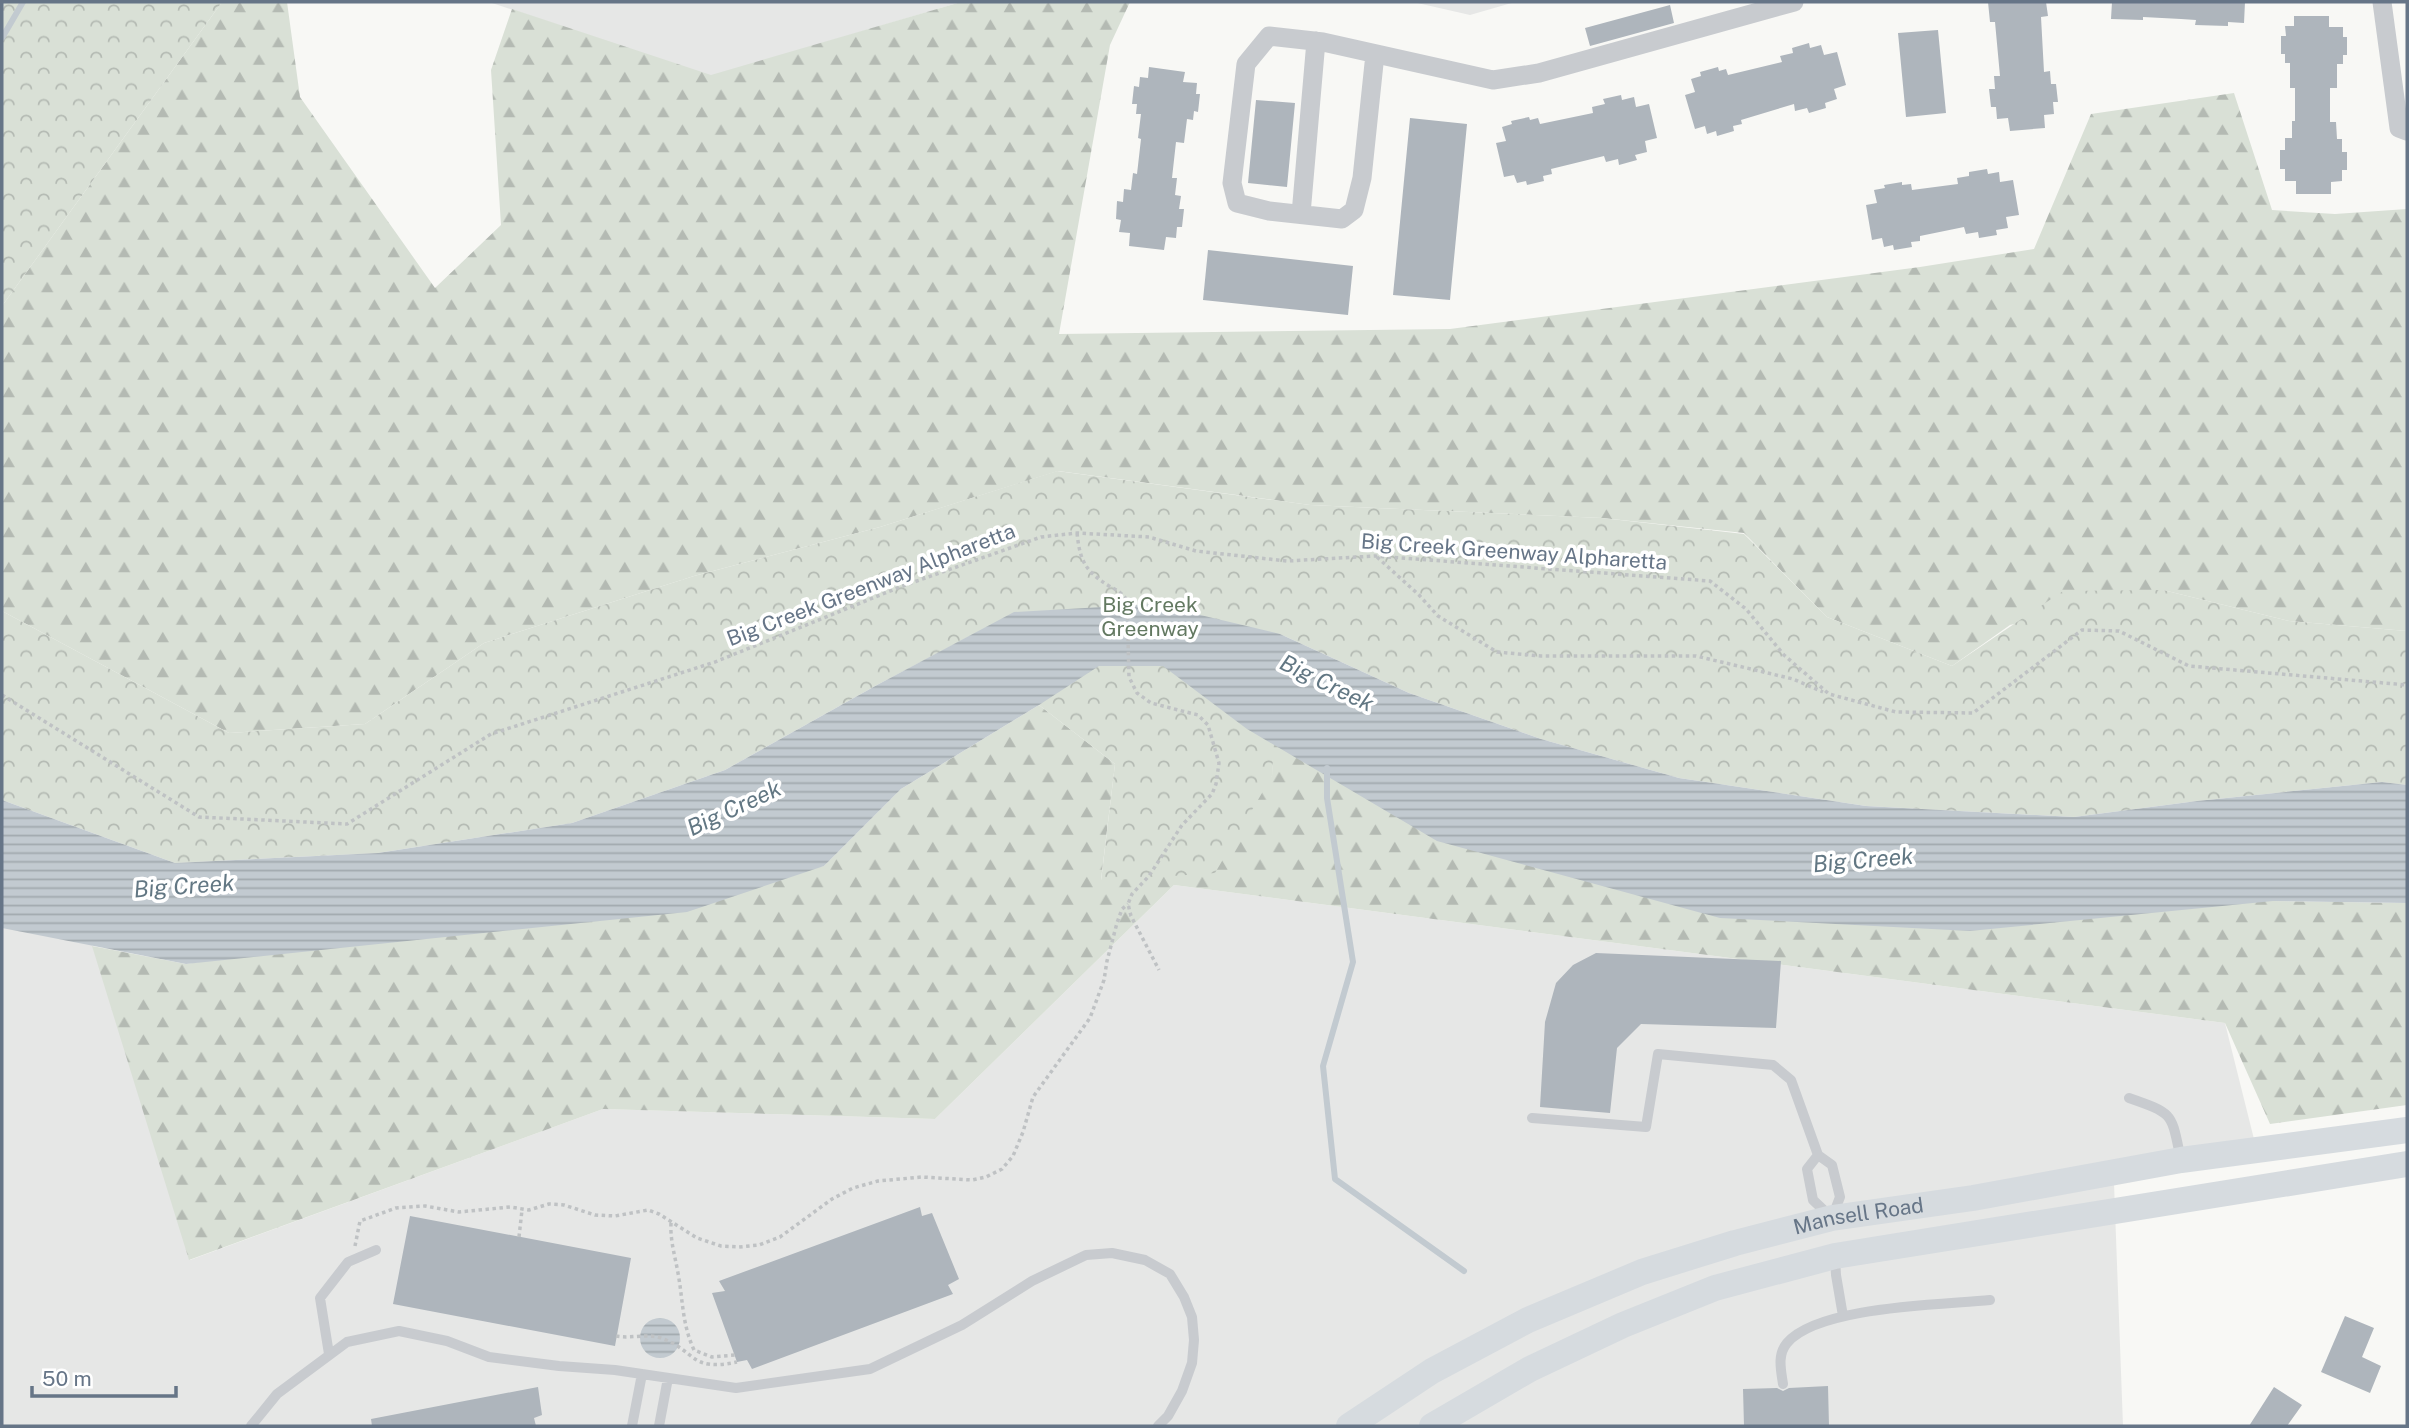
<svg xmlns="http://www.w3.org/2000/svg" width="2409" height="1428" viewBox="0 0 2409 1428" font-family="'Public Sans',sans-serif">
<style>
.built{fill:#e6e7e6}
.forest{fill:url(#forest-firs)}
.park{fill:url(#park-crowns)}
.water{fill:url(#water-rules)}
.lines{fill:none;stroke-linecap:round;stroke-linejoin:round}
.stream{stroke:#c2cad0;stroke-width:6}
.building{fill:#aeb5bc}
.path{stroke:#bfc2c4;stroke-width:3.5;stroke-dasharray:3.5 3.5;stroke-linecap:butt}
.service{stroke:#c8cbcf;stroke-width:10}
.minor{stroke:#c8cbcf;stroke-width:19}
.secondary{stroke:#d6dbdf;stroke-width:26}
.labels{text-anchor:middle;stroke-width:7;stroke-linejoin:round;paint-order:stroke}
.street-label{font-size:21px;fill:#667587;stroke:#fff}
.park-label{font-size:21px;fill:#637961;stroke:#fff}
.water-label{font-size:23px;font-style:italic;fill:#627783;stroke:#fff}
</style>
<defs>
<pattern id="forest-firs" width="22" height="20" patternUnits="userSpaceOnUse" patternTransform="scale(1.75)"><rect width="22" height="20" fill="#d9e0d6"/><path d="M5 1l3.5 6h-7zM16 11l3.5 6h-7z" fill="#b4bab3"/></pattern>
<pattern id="park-crowns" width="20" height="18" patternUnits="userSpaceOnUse" patternTransform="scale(1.75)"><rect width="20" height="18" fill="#d9e0d6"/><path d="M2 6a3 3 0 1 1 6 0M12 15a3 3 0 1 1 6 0" fill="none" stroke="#b4bab3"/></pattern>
<pattern id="water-rules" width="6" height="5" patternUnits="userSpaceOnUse" patternTransform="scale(1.75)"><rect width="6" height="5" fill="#c2cad0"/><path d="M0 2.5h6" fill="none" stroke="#a1a9ae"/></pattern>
</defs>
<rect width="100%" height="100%" fill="#f8f8f5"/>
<path class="built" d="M489,2H961L711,76Z
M1413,2H1515L1470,15Z
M1174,885L2225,1023L2258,1155L2114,1183L2123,1426H2V901L89,934L190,1260L603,1109L935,1119Z"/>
<path class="forest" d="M222,2H287L300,97L435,288L501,225L491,70L512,9L711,75L961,2H1130L1110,45L1059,334L1450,329L1920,267L2034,249L2091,114L2234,93L2272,210L2335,214L2407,209V631L2289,621L2163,590L2010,625L1952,666L1827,617L1744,533L1602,518L1310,505L1058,471L880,527L694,576L484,643L365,724L229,733L2,611V306Z
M1039,705L1115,764L1101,880L1272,776L1273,744L2273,901L2407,903V1105L2270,1124L2225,1023L1174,885L935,1119L603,1109L189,1260L92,946L186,964L824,866L901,789Z"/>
<path class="park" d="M2,2H222L2,306Z
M1057,471L1310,505L1602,518L1744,534L1827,617L1952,666L2063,591L2163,590L2289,621L2407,631V785L2382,782L2197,801L2074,817L1866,806L1679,778L1541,739L1409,693L1280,634L1272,776L1215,873L1101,881L1115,764L1039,705L1014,613L877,685L725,770L572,823L378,853L175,863L2,800V611L229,733L365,724L484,643L694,576L880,527Z"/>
<path class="water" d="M1154,604L1280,634L1409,693L1541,739L1679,778L1866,806L2074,817L2197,801L2382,782L2407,785V903L2273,901L1970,931L1720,918L1437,841L1247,729L1163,666H1099L1039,705L901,789L824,866L687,912L186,964L2,928V800L175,863L378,853L572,823L725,770L877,685L1014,612Z
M640 1338a20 20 0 1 1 40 0a20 20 0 1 1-40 0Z"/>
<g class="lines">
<path class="stream" d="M2,38L23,2
M1327,768V798L1353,962L1323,1066L1335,1179L1464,1271"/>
</g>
<path class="building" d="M1988,2H2046L2048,16L2041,17L2044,72L2050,71L2051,84H2056L2058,102H2053L2054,114L2044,115L2045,128L2010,131L2008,118L1997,119L1996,107H1991L1989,89H1995L1994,76H2000L1995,22H1990Z
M2112,2H2245L2244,23L2228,22V26L2195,25L2196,20L2181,19L2143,17V20L2111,19Z
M1670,5L1674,23L1590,46L1585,28Z
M2294,16H2329V27H2343V37H2347V55H2343V64H2337V88H2330V122H2336L2337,139H2342V152H2347V170H2342V181L2331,182V194H2296V181H2285V169H2280V150H2285V138H2292V121H2295V88H2290V63H2285V54H2281V36H2286L2285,26H2294Z
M1938,30L1946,113L1906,117L1898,33Z
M1809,43L1810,48L1821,45L1824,55L1837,52L1846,85L1834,89L1837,99L1825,103L1826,108L1809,113L1807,108L1795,111L1794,104L1741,120L1742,124L1733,126L1734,131L1717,136L1716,131L1707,134L1705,126L1695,129L1685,95L1695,92L1691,79L1701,76L1700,72L1718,67L1719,71L1726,69L1728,75L1782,62L1780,56L1793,53L1792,48Z
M1149,67L1185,72L1183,82L1197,83L1196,94H1200L1198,112L1194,111L1193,120L1187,119L1184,143L1176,142L1172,178H1177L1175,195L1181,196L1179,209H1184L1182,227H1177L1176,238L1166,237L1164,250L1129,246L1130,233L1119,232L1121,220L1116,219L1117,201L1123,202L1124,189L1131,190L1133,173L1137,174L1141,139L1138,138L1141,114H1136L1137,104H1132L1134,86L1139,87L1140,77L1148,78Z
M1621,95L1622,100L1634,97L1636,107L1649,104L1657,138L1645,141L1647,152L1635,155L1637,160L1619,165L1618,159L1606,162L1604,156L1551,169L1552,174L1543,176L1544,181L1527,185L1526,181L1517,183L1514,175L1504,177L1496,143L1506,141L1502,127L1512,124L1511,121L1529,117L1530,120L1538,118L1540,124L1593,113L1592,107L1605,104L1603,99Z
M1256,100L1295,103L1287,187L1248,183Z
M1410,118L1467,124L1450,300L1393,295Z
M1987,169L1988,174L1999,172L2000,182L2013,180L2019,215L2006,217L2008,228L1996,230L1997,235L1979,238L1978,232L1966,234L1964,227L1920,236V241L1911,242L1912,247L1894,250L1893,245L1884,247L1882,238L1872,240L1866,205L1877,203L1874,190L1885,188L1884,185L1902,182V185L1911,184L1912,190L1958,184L1957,178L1969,176V172Z
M1208,250L1353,266L1348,315L1203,300Z
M1596,953L1781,961L1776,1028L1641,1024L1617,1048L1610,1113L1540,1107L1545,1022L1556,983L1573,965Z
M920,1207L922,1216L932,1213L959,1279L948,1285L953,1294L752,1369L747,1360L737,1362L712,1293L725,1291L719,1281Z
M410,1216L631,1258L615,1346L393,1304Z
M2345,1316L2374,1328L2362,1357L2381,1366L2370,1393L2321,1372Z
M1828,1386L1829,1426H1744L1743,1389L1777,1388L1783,1391L1789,1388Z
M538,1387L542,1415L534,1418L536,1426H372L371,1419Z
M2274,1387L2302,1405L2287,1426H2249Z"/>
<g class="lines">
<path class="path" d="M1077,533C1080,561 1085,571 1109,586C1117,590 1122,593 1127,600L1129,677L1137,693L1151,703L1198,715L1208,725L1219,763L1216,784L1212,794L1182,825L1149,876L1132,894L1128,904L1131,916L1159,970
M1377,557L1419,595L1438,616L1497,652L1541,656H1696L1793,679L1823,692
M2,695L199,817L347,824L491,734L715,662L900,587L1041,537L1077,533L1149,537L1196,551L1287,561L1375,556L1710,581L1746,609L1784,655L1829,694L1896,712L1973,713L2082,630L2119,631L2189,666L2407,685
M671,1223C670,1240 675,1256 678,1273C683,1300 682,1324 694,1350L712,1357L735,1355
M519,1237L522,1210
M355,1246L360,1221L396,1208L425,1206L459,1212L510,1207L529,1210L549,1204L564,1205L595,1215L615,1216L648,1210L659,1214L697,1238L721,1246L739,1247L759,1245L780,1237L832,1199L853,1188L878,1181L922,1177L972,1180L986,1177L1002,1169L1013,1156L1023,1132L1033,1097L1090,1018L1104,980L1107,961L1117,923L1122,909L1128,904
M616,1336C631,1339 647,1333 661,1338C697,1351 689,1372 737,1362"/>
<path class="service" d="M2129,1098C2175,1114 2171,1113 2181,1160
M1532,1118L1646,1127L1658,1054L1773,1065L1791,1080L1818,1155L1832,1165L1840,1197L1832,1218L1813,1200L1807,1169L1818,1155
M1835,1258L1836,1275L1843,1316
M329,1354L320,1298L348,1262L376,1250
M1783,1384C1781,1370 1777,1355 1787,1343C1818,1306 1942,1305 1990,1300
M251,1426L277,1394L347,1342L399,1331L447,1341L489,1357L559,1366L615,1370L736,1388L870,1369L962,1325L1032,1281L1086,1255L1112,1253L1145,1260L1170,1274L1184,1297L1192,1317L1194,1340L1192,1363L1182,1391L1168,1416L1158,1426
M632,1426L642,1374
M659,1426L668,1378"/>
<path class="minor" d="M2382,2L2399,128L2407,131
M1375,54L1362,178L1354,210L1342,219L1269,211L1237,203L1232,183L1246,64L1269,36L1323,42L1493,80L1539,73L1794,2
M1301,214L1316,41"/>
<g class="secondary">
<path id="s1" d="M1349,1426L1432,1371L1528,1320L1642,1272L1735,1243L1832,1218L1973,1198L2181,1160L2407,1130"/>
<path d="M1432,1426L1530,1369L1623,1325L1715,1288L1835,1256L2407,1164"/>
</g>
</g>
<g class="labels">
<g class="street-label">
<text transform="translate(1514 552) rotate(4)" y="7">Big Creek Greenway Alpharetta</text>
<text transform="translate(871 585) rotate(-21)" y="7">Big Creek Greenway Alpharetta</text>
<text dy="7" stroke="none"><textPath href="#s1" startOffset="556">Mansell Road</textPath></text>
</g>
<g class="park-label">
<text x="1150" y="612">Big Creek<tspan x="1150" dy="24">Greenway</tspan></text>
</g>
<g class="water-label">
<text transform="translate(1327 683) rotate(26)" y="8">Big Creek</text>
<text transform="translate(734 808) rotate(-25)" y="8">Big Creek</text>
<text transform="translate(1863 860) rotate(-5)" y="8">Big Creek</text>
<text transform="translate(184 886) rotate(-4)" y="8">Big Creek</text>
</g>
</g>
<rect width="2409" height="1428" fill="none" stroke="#667587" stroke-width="7"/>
<path d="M32 1386v10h144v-10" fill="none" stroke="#667587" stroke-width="3.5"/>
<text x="42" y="1386" font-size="21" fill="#667587" stroke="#ffffff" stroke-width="5" paint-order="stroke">50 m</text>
</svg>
